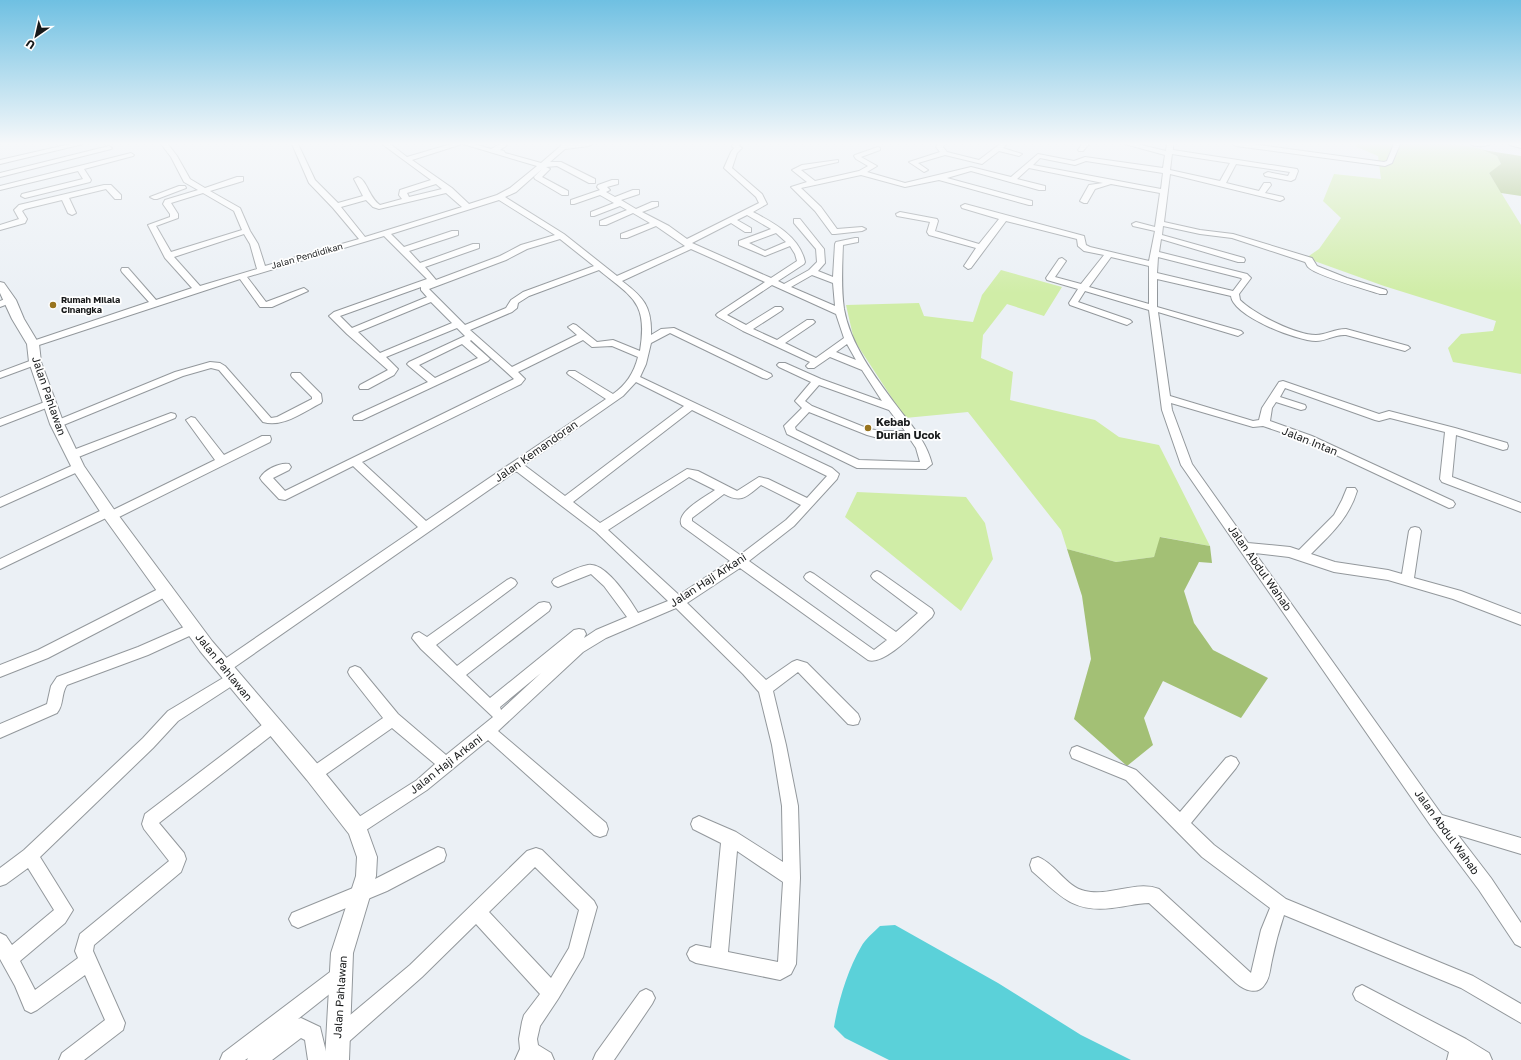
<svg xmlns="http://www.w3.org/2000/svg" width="1521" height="1060" viewBox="0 0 1521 1060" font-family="'Golos Text',sans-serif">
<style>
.green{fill:#d0eda7}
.forest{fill:#a3c075}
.water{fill:#5bd1d9}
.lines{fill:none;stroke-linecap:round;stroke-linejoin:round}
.minor-casing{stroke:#93989c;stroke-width:2}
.tertiary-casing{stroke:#93989c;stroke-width:2}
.minor{fill:#fff;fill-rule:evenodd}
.tertiary{fill:#fff;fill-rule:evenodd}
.poi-dot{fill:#98741e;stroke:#fff;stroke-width:1.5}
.labels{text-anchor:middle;stroke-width:3.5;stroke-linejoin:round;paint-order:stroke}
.far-street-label{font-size:9px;fill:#181a1b;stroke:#fff}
.far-poi-label{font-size:9px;font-weight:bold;fill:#181a1b;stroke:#fff;text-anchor:start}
.street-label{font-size:11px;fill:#181a1b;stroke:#fff}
.poi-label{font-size:11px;font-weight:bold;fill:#181a1b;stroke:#fff;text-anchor:start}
</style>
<rect width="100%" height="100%" fill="#ebf0f5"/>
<path class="green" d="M1355,144C1383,144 1479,139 1497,156C1499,158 1500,162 1501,165L1489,173L1521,225V374L1453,362L1448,348L1461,334L1493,331L1496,321L1384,286L1306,258L1319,249L1341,218L1323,201L1334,174L1381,179L1378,156L1357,147Z
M1001,270L1062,287L1044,316L1007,304L983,335L981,358L1013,372L1010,400L1095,420L1119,437L1159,445L1210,546L1161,537L1154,557L1116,562L1067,549L1061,530L968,412L905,418L854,340L846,305L919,303L924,316L973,322L982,295Z
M857,492L966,497L985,523L993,559L961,611L845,517Z"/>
<path class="forest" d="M1483,150L1521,156V196L1501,193L1489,173L1501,164L1497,156Z
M1160,537L1210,546L1212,563L1199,562L1184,591L1194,623L1213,650L1268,678L1241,718L1163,681L1144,718L1153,745L1127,766L1074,719L1091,659L1082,596L1067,549L1116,562L1154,557Z"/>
<path class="water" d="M895,925L998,983L1081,1035L1131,1060H889L845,1038L834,1027C838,1002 848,969 861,947C865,939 874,932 880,926Z"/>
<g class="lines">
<g class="minor-casing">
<path id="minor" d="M70,144H83L0,164V160Z
M161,144H168L177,156L190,179L205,188L237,177H243V181L210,191L240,208L250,231L258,244L265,266L359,239L333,208L309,183L292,144H298L315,180L338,203L363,196L354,179L358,177C367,180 369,198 380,205L402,199L399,195L400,190L431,180L382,144H390L407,157L451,144H462L412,160L452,188L469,204L497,195L510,188L537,166L463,144H474L491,149L500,144H507L506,146L500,150L504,151L505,153L541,163L563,144H592L589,146L565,149L550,162H561L595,179V183H589L557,166L546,167L550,169L542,177L568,191V195H562L535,179L534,177L542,169L516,192L505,197L564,234L617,276L685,246L656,226L627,238H621V234L650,223L633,213L606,225H600V221L627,210L620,206L594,216H591V212L614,203L600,195L574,204H571V200L600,190L597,187L598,185L612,180H618V184L607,187L610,190L606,192L615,197L633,190H639V194L621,200L636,209L652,202H658V206L642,212L669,226L687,239L759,203L756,197L724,168L731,152L734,148L732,146L733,144H740L739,146L742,148L737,153L732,168L762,194L767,204L753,212C774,223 800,237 805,262L804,264L778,281L784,284L809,270L817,262L816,249L794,223V219H800L824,249L825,263L818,271L833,277L835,244L836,242L855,238H858V242L843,245C842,267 841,288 844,309C850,344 875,377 896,405C910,424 926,440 932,464L926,469L857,468L787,434L784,426L802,408L795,401L811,382L779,367L777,365L779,363H785L821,379L882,401L862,370L830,357L814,368H808L806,366L810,362L743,331L718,317L716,315L718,313L765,282L691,249L622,281C643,297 652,306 651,335L661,329L674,328L771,374L772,376L767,379L763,378L670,333L651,343L646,364L640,377L832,468L839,474L837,479L794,526L749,561L874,650L887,640L806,580L804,577L806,574L810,572L814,574L896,632L918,613L873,579L871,576L873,573L877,571L881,573L932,609L934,613L932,617C919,628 885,666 868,660L740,568L687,603L766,680L792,662L797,660L807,663L858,714L860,719L858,724L853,725L848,724L798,672L773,691L786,745L798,806L800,878L796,964L791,974L780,980L696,963L690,960L687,954L690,948L696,945L711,948L721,843L693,829L691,824L693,819L699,816L736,832L783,862L782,806L772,745L759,692L743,674L676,608L606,638L583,652L498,731L606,823L608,829L606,835L600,837L594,835L488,740L427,790L357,836L351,834L349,828L351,822L417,780L435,764L392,728L319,779L314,781L309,779L306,774L309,769L383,718L350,676L348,672L350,668L355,666L360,668L398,714L446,755L493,717L421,649L412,638L414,634L419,632L427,637L507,580L511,578L515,580L517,583L515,586L436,645L457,666L539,603L544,602L549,603L551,607L549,611L466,675L490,698L574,630L579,629L584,630L586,634L584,638L596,630L627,617L604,586L591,574L558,587L554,585L552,582L554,579C564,574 577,567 588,565C606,562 630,600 638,613L668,601L596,532L516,471L229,671L224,673L219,671L217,667L219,663L418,527L353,466L285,500L279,499L262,481L260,478C264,470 280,462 289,464L291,467L289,470L273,478L285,491L514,379L471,340L470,341L488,357L490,359L488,361L362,420H354L353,418L354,416L428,382L409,366L407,364L409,362L465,336L457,328L386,357L398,369L394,375L368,389H360L359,387L360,385L388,370L347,334L329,316L334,312L427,279L384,236L247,277L266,302L301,289L304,288L308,291L272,307H260L240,279L36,346H30L28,344L30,342L149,302L122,272L121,270L122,268H128L156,300L192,288L165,258L148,225L170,217V214L163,204L165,200L198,190L184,182L171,157ZM436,184L442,189L409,197L407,193ZM203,193L234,211L242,230L171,252L156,226L178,218V214L171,203ZM446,193L462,207L365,237L341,207L366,200L373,207L379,209ZM499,200L555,235L521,245L500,256L436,280L425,267L479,248V244H473L420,263L409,251L458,235V231H452L404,247L391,234ZM747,215L771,229L739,241V245L765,256L790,246L795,254L797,261L771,278L692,243L731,223L745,232H751V228L737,220ZM776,233L786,242L765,251L749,243ZM244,234L250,244L257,269L200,286L174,257ZM560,239L594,266L523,292L511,300L506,308L465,325L429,289L506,260L527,249ZM599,270C633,298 648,302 640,351L613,340L597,342L576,325L573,324L568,327L577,335L512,367L470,330L512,312L517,308L518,303L529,296ZM812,275L833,283L835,306L791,287ZM772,285L836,314L844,338L816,358L785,343L813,324L815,322L813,320H807L777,340L753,329L781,311L783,309L781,307H775L746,325L727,315ZM421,287V290L427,297L352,328L340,316ZM431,302L452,323L380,353L358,332ZM583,340L592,347L612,346L638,357C634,373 626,385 613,394L575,371H569L567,373L569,375L606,399L426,521L362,462L521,384L525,379L518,372ZM462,344L478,358L435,378L419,365ZM847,344L856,360L836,352ZM636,382L684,406L565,496L524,465L623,396ZM819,385L889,410L905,431H882L869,429L812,406L805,401ZM692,410L827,476L807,498L768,479L759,477L737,491L698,471L687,469L600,523L573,502ZM809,412L867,435L882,439H910L916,448L920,462L859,460L796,430L795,427ZM689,477L715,490C705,497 674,513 682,526L730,561L679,595L608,530ZM761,485L801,505L786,520L740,555L692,521V518L724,494C742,504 747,496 761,485ZM541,673L501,710L500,707ZM737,851L783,882L778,962L728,952Z
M938,144H945L943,147L947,152L979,160L1000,144H1007L1003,148L1022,154L1019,156L999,151L982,164L945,155L918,163L928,170L924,172L909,162L940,152L936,147Z
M1082,144H1089L1083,151H1079L1078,150Z
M1125,144H1137L1166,151L1167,144H1173V150L1297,169L1298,171L1295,179L1291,181L1265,176L1264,174L1268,172L1288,176L1290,172L1236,164L1226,183L1259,191L1264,183H1270L1271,185L1265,193L1283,197L1284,199L1280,201L1170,174L1164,222L1200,230L1233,234L1312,258L1317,266L1347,278L1386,290L1387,292L1386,294H1380C1368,290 1314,275 1308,267C1307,266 1306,263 1305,262L1232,238L1200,234L1163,226L1162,235L1244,258L1245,260L1244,262H1238L1161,239L1159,252L1247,274L1251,278L1239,294L1240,300C1254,314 1296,335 1316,335C1326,335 1334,329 1346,329L1408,346L1410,348L1405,351L1346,335C1335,334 1326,341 1316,341C1297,341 1233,316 1231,296L1157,279V307L1241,331L1243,333L1238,336L1158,312L1170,396L1253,421L1259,420L1262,408L1279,382L1283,381L1379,414L1389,411L1455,428L1507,443L1508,446L1507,449L1503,450L1456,435L1452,477L1521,503V512L1442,482L1440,479L1445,432L1390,418L1379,421L1375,420L1285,388L1280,397L1305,405L1306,407L1305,409L1301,410L1276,402L1272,408L1270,421L1312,436L1453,501L1455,504L1453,507L1449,508L1304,440L1263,426L1253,427L1171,403L1172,410L1192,464L1248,543L1290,547L1299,550L1334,515L1342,500L1347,488H1355L1357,491C1349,518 1330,535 1311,554L1335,562L1388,570L1402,574L1409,531L1411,528L1415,527L1419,528L1421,531L1414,578L1461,591L1521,614V625L1453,599L1388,580L1334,572L1289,557L1255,553L1442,815L1521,838V854L1458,835L1491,878L1521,923V947L1515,944L1479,890L1431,826L1181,465L1162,410L1149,310L1085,291L1078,302L1130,320L1132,322L1127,325L1124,324L1070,305L1069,303L1078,289L1047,280L1046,278L1059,259L1062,258L1066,261L1055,277L1081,284L1104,255L1084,251L1078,246L1077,239L1006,221L971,268L968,269L964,266L976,248L929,235L927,232L930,222L897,216L896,214L900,212L937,219L938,221L935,231L979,244L999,219L962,208L961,206L965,204L1084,236L1086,245L1090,247L1149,261L1155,231L1133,226L1132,224L1136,222L1155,227L1160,193L1111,184L1095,189L1087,203H1084L1080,201L1089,185L1103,183L1029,168L1017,179L1045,186V190H1039L971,171L947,178L1032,201V205H1029L939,180L905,187L861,175L801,188L821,207L837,229L862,227L866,229L862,231L835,234H832L815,211L791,187L807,182L792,170L802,165L838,160V162L801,170L815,181L859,171L868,166L856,159L854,156L855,155L878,147L880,148V150L861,157L877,166L867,172L905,183L971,167L1011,177L1038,154L1074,161L1085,157L1163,168L1165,155ZM1172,154L1230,163L1220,181L1170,170ZM1040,158L1075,165L1086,161L1163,173L1161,189L1033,165ZM1111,257L1149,266V304L1089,287ZM1158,257L1241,278L1242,279L1233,291L1157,273Z
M1233,144H1252L1384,162L1387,161L1394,144H1400L1392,163L1385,166L1236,146Z
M1470,144H1490C1486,147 1474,147 1470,144Z
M1509,144H1521V148L1510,145Z
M109,146L112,148L111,149L0,177V173Z
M131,153L134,155L133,156L84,169L91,180L90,182L25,198L21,196L22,194L83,179L78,171L0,190V186Z
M104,185H111L121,195V199H115L106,189L69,198L76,213L72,215L68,213L62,200L25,209L22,211L27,219L25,223L0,230V225L19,219L14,210L19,205Z
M179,186H185L186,188L157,199H154L150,197Z
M10,297L13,298L14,300L13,302L0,307V301Z
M35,359L38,360L40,362L38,364L0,378V372Z
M210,362L220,363L225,366L271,418L277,417L312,399V397L292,377L291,375L292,373H300L321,394L322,401L321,403C303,412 283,428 263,422L219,370L211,368L183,376L61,426L57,427L52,424L53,422L175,372Z
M50,400L54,401L55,403L54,405L0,426V419Z
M171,413L175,414L176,416L175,418L76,458H68L67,455L68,452Z
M191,417L195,418L224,455L262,436H270L271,439L270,442L115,519L111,520L106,518L0,569V559L104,509L108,508L113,510L215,460L186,420Z
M78,463L82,464L84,467L82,470L0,507V498Z
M166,585L171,586L172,590L171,594L48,658L0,677V665L38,650Z
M193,623L198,624L200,628L198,632L148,655L67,685C61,693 64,705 57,713L0,738V724L47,704L51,686L57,677L138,647Z
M233,672L238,674L240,678L238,682L178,721L153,748L40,857L73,910L65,923L20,961L35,990L78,958L75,951L80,934L169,861L144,829L142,824L145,814L267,721L272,719L277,721L279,726L277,731L159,823L184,853L186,859L181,872L94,945L93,951L125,1023L123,1030L84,1060H59L62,1053L105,1020L85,975L37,1010L31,1013L25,1010L15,986L0,959V933L6,936L12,945L54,910L28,868L6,884L0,886V868L24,850L143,738L168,711Z
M1077,746L1136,770L1180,812L1226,758L1231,756L1236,758L1239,763L1236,768L1191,823L1214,845L1286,899L1473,976L1521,1004V1023L1461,988L1284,915C1279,930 1275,945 1272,960C1270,968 1270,978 1265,984C1258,996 1244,990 1236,983L1149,903C1137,903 1124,907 1112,908C1072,913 1060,895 1032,871L1030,865L1032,859L1038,857C1056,864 1066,887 1085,891C1110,897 1136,880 1159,889L1251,973L1261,930L1270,908L1202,857L1126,780L1072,758L1070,753L1072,748Z
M438,847L444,849L446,855L444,861L387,891L298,928L292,925L289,919L292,913L375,879Z
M536,848L542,850L594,901L597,907L583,957L558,999L540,1026L537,1039L538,1045L551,1053L554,1060H515L520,1049L519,1039L522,1022L524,1015L540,994L476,924L422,977L345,1045L338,1047L331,1045L329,1038L331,1031L410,965L527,851ZM535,867L579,910L569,948L551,978L489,912Z
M340,966L346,969L349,975L346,981L298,1019L301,1018L320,1027L328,1060H308L305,1040L301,1038L272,1060H247L248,1058L245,1060H220L223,1053L334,969Z
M1362,985L1466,1039L1489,1053L1492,1060H1447L1449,1052L1356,1000L1353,994L1356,988Z
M646,989L652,992L655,998L652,1004L614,1060H593L596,1053L640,992Z"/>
</g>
<g class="tertiary-casing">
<path id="tertiary" d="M0,282L4,283L16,300L24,319L39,344L41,362L64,424L84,466L113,508L212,641L321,768L364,821L377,857L376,876L353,953L349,1060H325L331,953L356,876L357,857L349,834L307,780L200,651L103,516L73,470L50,424L29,362L27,344L12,319L0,293Z"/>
</g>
<use href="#minor" class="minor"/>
<use href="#tertiary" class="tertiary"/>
</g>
<linearGradient id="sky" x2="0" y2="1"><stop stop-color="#6fc0e2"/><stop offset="0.49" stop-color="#f6f8fa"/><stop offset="1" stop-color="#f6f8fa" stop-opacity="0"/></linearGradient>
<rect width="1521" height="293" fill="url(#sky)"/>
<g class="poi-dot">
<circle cx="53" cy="305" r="4"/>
<circle cx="868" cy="428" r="4"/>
</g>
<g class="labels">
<g class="far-street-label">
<text transform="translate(307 256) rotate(-16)" y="3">Jalan Pendidikan</text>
</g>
<g class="far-poi-label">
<text x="61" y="303">Rumah Milala<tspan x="61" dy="10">Cinangka</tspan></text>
</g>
<g class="street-label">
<text transform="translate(49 396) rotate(71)" y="4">Jalan Pahlawan</text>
<text transform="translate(1310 441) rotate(22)" y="4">Jalan Intan</text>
<text transform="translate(536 451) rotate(-35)" y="4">Jalan Kemandoran</text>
<text transform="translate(1260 568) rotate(55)" y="4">Jalan Abdul Wahab</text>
<text transform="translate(708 580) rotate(-33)" y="4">Jalan Haji Arkani</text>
<text transform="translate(224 667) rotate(51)" y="4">Jalan Pahlawan</text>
<text transform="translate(446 764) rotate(-38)" y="4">Jalan Haji Arkani</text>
<text transform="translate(1447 832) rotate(54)" y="4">Jalan Abdul Wahab</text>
<text transform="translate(340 997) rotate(-86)" y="4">Jalan Pahlawan</text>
</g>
<g class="poi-label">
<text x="876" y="426">Kebab<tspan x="876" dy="13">Durian Ucok</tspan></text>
</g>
</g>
<g transform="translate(36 36) rotate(214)" stroke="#ffffff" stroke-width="3" paint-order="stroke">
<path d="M0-3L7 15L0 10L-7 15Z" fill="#181a1b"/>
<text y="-6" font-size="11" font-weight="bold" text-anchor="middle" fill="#181a1b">U</text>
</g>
</svg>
